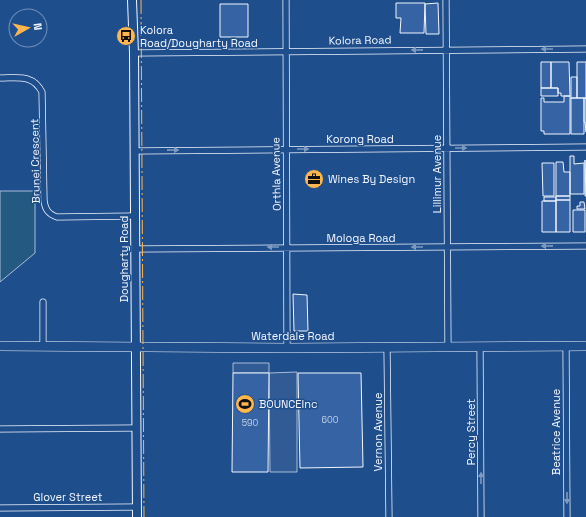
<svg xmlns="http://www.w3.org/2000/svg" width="586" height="517" viewBox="0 0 586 517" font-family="'Space Grotesk',sans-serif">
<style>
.green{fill:#245a82;stroke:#a8bbd7}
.parking{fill:#305b95;stroke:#a8bbd7}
.building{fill:#3563a3;stroke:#f2f6ff}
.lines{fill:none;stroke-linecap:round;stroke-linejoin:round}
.street-casing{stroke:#f2f6ff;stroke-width:7}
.secondary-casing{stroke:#f2f6ff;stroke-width:10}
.primary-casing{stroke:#f2f6ff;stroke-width:10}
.street{stroke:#1f4e8c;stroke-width:5.5}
.secondary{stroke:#1f4e8c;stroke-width:8}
.primary{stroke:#1f4e8c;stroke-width:9}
.power{stroke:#ffb74d;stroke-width:1;stroke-dasharray:14 3 2 3;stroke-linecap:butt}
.oneway{fill:#7e9ac0}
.labels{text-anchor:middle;stroke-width:3;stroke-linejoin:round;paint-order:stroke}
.number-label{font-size:9px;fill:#c3d1e8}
.poi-label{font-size:11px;fill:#f2f6ff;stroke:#1f4e8c;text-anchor:start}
.street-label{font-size:11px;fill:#f2f6ff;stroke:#1f4e8c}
</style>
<rect width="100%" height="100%" fill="#1f4e8c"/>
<path class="green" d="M0,191H35V253L0,282Z"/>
<path class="parking" d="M233,363H269V373L297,372V472H270L269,373H233Z"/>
<path class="building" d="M396,3H425L424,33H400L401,18H396Z
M438,3L439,34H426L425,4Z
M220,4H248V37H220Z
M541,62H551V88H541Z
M551,62H569L570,96H561V93H558V88H551Z
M577,62H586V98H577Z
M571,77H577V98H571Z
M541,88H558V96H541Z
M564,96H570V134H544V131H541V98H544V102H564Z
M571,98H584V134H571Z
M584,98H586V132L585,122H584Z
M570,156H574V164L584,163V194H570Z
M585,160L586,196H585Z
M556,162H563L564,172H570V196H556Z
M542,163H554V196H543Z
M556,196H570V200H556Z
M544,197H556V201H544Z
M556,200H570V232H556Z
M542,201H556V232H542Z
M580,202H584L585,209H577V206H580Z
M573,210H585V232H573Z
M293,294L307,295L308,331H294Z
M233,373H269L268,472H232Z
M298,373H361L363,467L300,468Z"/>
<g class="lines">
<g class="street-casing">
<path id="street" d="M286,0L287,348
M446,0L448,347
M134,53L586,49
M0,78C18,78 33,74 42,92L44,200C45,209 48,214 57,217L135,216
M134,151L586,147
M135,249L586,246
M43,302V346
M480,347L481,517
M566,347L567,517
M387,348L389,517
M0,429L136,428
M0,508L137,507"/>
</g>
<g class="secondary-casing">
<path id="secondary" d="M132,0L134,53L137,517"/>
</g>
<g class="primary-casing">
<path id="primary" d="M0,346L287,348L586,346"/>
</g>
<use href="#street" class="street"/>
<use href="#secondary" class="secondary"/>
<use href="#primary" class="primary"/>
<path class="power" d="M141,0L144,517"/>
</g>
<defs><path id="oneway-solid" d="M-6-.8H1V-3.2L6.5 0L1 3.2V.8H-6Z"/></defs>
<g class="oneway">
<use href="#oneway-solid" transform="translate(547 49) rotate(180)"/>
<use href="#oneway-solid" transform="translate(417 50) rotate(179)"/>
<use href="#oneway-solid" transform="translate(461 148)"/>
<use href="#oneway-solid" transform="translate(303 149)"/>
<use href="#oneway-solid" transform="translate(173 150) rotate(-1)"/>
<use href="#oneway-solid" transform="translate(547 246) rotate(179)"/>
<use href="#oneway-solid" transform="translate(273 247) rotate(180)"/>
<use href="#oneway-solid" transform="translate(417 247) rotate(180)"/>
<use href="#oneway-solid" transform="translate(481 478) rotate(-90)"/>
<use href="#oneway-solid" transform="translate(567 498) rotate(90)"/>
</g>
<defs>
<g id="bus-disc" transform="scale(1)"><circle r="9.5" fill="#ffb74d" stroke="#1f4e8c"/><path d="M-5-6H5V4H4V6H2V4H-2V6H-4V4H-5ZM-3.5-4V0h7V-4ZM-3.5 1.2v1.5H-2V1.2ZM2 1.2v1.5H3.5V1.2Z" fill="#111"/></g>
<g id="office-disc" transform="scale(1)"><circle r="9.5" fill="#ffb74d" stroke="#1f4e8c"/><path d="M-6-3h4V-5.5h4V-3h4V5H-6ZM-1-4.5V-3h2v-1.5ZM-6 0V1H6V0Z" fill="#111"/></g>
<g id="stadium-disc" transform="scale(1)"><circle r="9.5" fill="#ffb74d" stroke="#1f4e8c"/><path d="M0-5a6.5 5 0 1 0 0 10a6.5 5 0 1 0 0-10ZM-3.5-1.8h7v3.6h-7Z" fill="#111"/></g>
</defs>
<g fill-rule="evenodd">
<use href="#bus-disc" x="126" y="36"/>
<use href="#office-disc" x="314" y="179"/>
<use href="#stadium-disc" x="245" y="404"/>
</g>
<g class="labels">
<g class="number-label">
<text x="330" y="423">600</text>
<text x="250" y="426">590</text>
</g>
<g class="poi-label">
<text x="140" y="34">Kolora<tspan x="140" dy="13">Road/Dougharty Road</tspan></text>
<text x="328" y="183">Wines By Design</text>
<text x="259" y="408">BOUNCEInc</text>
</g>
<g class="street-label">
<text transform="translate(360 40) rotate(-1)" y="4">Kolora Road</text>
<text x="360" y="143">Korong Road</text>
<text transform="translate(35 161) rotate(-91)" y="4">Brunei Crescent</text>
<text transform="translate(276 174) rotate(-91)" y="4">Orthla Avenue</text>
<text transform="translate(437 174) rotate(-90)" y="4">Lillimur Avenue</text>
<text x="361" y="242">Mologa Road</text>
<text transform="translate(124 259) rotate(-90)" y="4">Dougharty Road</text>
<text x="293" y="340">Waterdale Road</text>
<text transform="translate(378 432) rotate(-90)" y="4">Vernon Avenue</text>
<text transform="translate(471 432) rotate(-90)" y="4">Percy Street</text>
<text transform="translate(556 432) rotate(-90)" y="4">Beatrice Avenue</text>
<text x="68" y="501">Glover Street</text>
</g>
</g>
<g transform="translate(28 28) rotate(82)"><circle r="19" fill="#1f4e8c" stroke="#7391ba"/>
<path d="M0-3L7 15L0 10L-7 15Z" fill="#ffb74d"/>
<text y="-6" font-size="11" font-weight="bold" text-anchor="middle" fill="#f2f6ff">N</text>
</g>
</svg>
